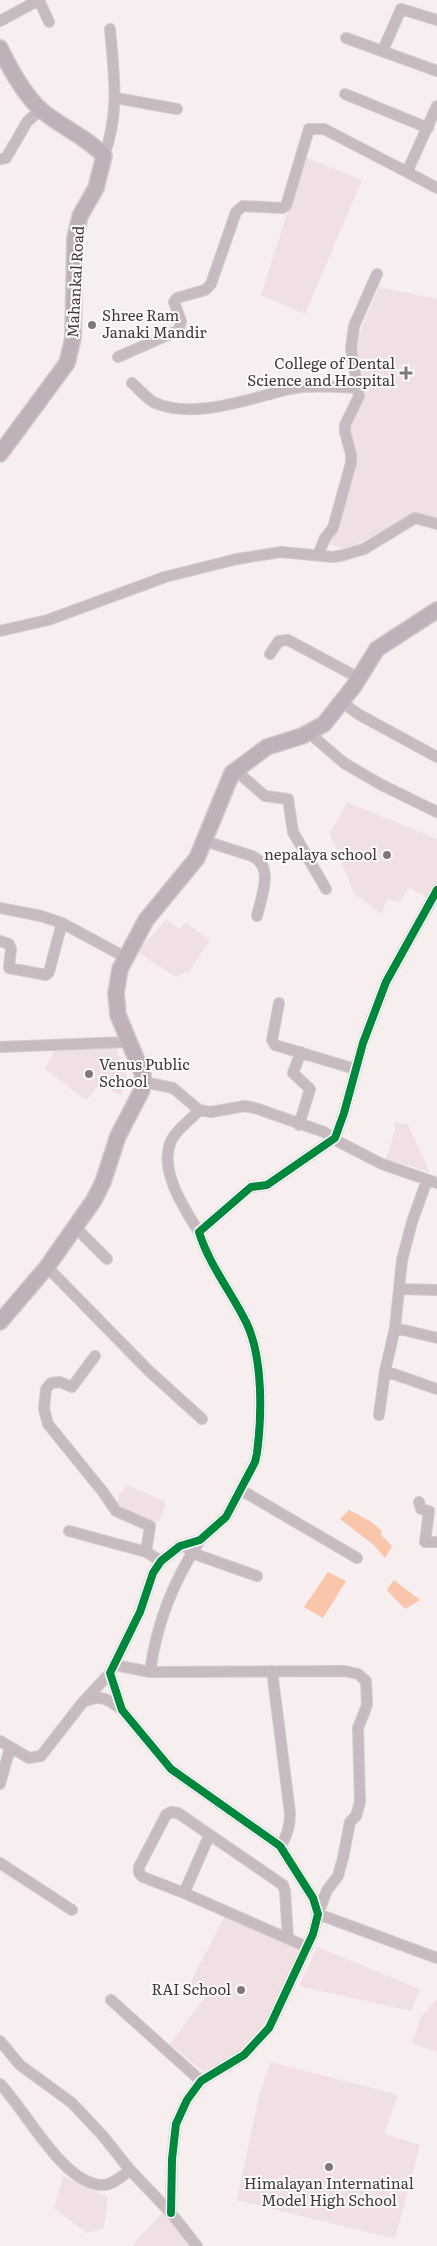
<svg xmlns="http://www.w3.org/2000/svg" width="437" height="2246" viewBox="0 0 437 2246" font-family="Literata,serif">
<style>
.built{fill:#f0e0e3}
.grass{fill:#f9c5ab}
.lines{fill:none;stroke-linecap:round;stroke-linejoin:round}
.street-casing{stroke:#d1cbcc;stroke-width:12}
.secondary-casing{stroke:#d1cbcc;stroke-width:18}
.street{stroke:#c8bac1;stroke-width:10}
.secondary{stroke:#c0b0b9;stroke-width:15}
.cycleway-casing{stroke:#fefbfb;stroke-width:11}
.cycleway{stroke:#00873e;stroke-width:8}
.poi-dot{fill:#7f7879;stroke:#fefbfb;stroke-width:2}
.labels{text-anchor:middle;stroke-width:4;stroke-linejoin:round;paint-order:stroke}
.street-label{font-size:15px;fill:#3f393a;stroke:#fefbfb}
.poi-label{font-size:15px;fill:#3f393a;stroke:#fefbfb;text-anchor:end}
</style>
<rect width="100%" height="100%" fill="#f6eeef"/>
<path class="built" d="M305,157L362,180L305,314L261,295Z
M379,287L437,299V520L416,513L346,550L326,543L353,466L354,445L350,427L366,391L355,342Z
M347,802L437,839V884L428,898L409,887L400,902L388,899L381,914L354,893L330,834Z
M167,919L179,929L186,923L210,940L190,970L176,977L137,952Z
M115,1045L128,1080L121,1096L101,1083L86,1100L45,1069L56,1047Z
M395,1122L408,1125L430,1172L386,1159L395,1131Z
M127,1485L166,1502L160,1521L144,1523L117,1507L119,1495Z
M225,1916L304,1949L273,2011L250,2043L220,2066L202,2071L170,2044L207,1995L189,1985Z
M317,1947L420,1989L411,2011L299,1986Z
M437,1999V2052L412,2043L421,2017Z
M271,2062L398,2095L384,2134L420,2145L395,2239L237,2200L260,2092Z
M63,2176L108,2197L104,2228L87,2233L54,2208Z
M167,2208L193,2246H133L136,2241Z"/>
<path class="grass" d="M349,1510L370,1521L382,1531L381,1535L392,1546L385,1558L374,1545L340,1519Z
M328,1572L346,1581L323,1618L304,1607Z
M394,1580L420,1600L405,1609L387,1590Z"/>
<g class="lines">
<g class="street-casing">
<path id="street" d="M39,0L49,22
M0,21L39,0
M346,38L437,71
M383,50L401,9L437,20
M345,94L428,128
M116,98L177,109
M437,106L407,172L437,188
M104,156C120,112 114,75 110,29
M0,159L6,158L27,122L41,109
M118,357L179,330L181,321L174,302L177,298L205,290L211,284L236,212L243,206L282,208L286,206L309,129H324L407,172
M132,383C139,389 147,399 155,403C196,420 250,398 290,389C312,385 336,387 358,388
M318,555L325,538L333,528L351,463V454L345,432V425L359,396L351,349L354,326L377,274
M0,631L48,620L165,577L237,559L281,552L333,557L344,555L364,549L415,518L437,524
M270,654L279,641L288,640L359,678
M342,702L358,714L437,757
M309,733L344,763L380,784L437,812
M235,770L265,796L288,799L293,832L326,889
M205,841L252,856C275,867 261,897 257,916
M0,908L41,916L62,923L125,957
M0,941L9,944L11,949L9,968L46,975L49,972L62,923
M279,1003L272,1040L275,1045L355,1069
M0,1047L128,1042
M144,1082L173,1088L199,1110L211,1112L245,1106L255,1108L324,1132L341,1143L382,1164L437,1183
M299,1125L310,1089L293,1073L301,1052
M427,1180L412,1222L402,1260L395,1328L437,1338
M75,1227L107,1259
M199,1232C184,1208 157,1168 172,1139C179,1127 191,1120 199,1110
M47,1267L149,1371L202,1419
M400,1289L437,1290
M95,1356L72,1387L60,1382L51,1383L46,1389L44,1409L48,1424L103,1492L116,1511L150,1526L146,1552
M385,1371L437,1389
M379,1415L385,1371L395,1328
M241,1490L357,1558
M419,1502L421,1509L429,1511L425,1542H437
M69,1531L146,1552L161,1561
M188,1549L192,1553L257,1576
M115,1665L150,1672L345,1671L358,1674L366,1681L367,1705L358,1728L360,1802L356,1816L350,1822L343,1858L338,1876L327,1890L318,1914L437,1958
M272,1671L290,1813C290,1826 288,1836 280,1846
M150,1672C157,1621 173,1583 200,1540
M84,1702C100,1694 109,1699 122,1710
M0,1741L29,1758L41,1756L83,1702L110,1673
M0,1784L10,1748
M0,1863L72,1910
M184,1893L209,1836
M288,1938L285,1891L283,1885L178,1813L171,1812L166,1815L139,1867V1873L143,1877L184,1893L307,1947
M111,2000L201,2081
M0,2041L20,2065L72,2103L103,2136L130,2170L171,2213L197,2246
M0,2084C26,2110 63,2185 103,2185C113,2185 122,2176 130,2170
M171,2213L172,2159L176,2124L187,2100L201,2081L244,2055L269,2028L313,1934L318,1914L313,1898L280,1846L171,1769L122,1710L110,1673L140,1612L153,1573L161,1561L180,1546L200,1540L226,1517L255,1462L257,1453C262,1415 263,1359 247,1324C232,1293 209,1265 199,1232L251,1187L267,1185L335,1138L344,1113L363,1043L386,982L437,890"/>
</g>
<g class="secondary-casing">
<path id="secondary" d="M0,48C10,69 24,94 41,110C61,127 87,137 104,156L96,188L80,216L75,238L73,338L67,363L0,454
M0,1322L47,1267L94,1200L103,1182L118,1136L142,1090L143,1075L118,1015L116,993L120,969L146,920L197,858L232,773L267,747L302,736L324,724L354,686L377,649L437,610"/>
</g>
<use href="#street" class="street"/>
<use href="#secondary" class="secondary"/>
<g class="cycleway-casing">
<path id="cycleway" d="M171,2213L172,2159L176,2124L187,2100L201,2081L244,2055L269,2028L313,1934L318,1914L313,1898L280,1846L171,1769L122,1710L110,1673L140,1612L153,1573L161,1561L180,1546L200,1540L226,1517L255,1462L257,1453C262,1415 263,1359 247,1324C232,1293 209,1265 199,1232L251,1187L267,1185L335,1138L344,1113L363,1043L386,982L437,890"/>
</g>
<use href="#cycleway" class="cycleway"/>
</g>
<g class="poi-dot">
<circle cx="92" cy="325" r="5"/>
<path d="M403.5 365.5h5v5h5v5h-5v5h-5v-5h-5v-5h5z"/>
<circle cx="387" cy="855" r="5"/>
<circle cx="89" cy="1074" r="5"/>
<circle cx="241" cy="1990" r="5"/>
<circle cx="329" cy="2167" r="5"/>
</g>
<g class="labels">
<g class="street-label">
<text transform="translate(76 282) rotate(-87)" y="5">Mahankal Road</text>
</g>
<g class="poi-label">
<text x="102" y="321" text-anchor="start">Shree Ram<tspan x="102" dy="17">Janaki Mandir</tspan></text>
<text x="395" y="369">College of Dental<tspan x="395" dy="17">Science and Hospital</tspan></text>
<text x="377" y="860">nepalaya school</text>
<text x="99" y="1070" text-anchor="start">Venus Public<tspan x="99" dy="17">School</tspan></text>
<text x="231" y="1995">RAI School</text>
<text x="329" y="2189" text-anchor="middle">Himalayan Internatinal<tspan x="329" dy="17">Model High School</tspan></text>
</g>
</g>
</svg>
